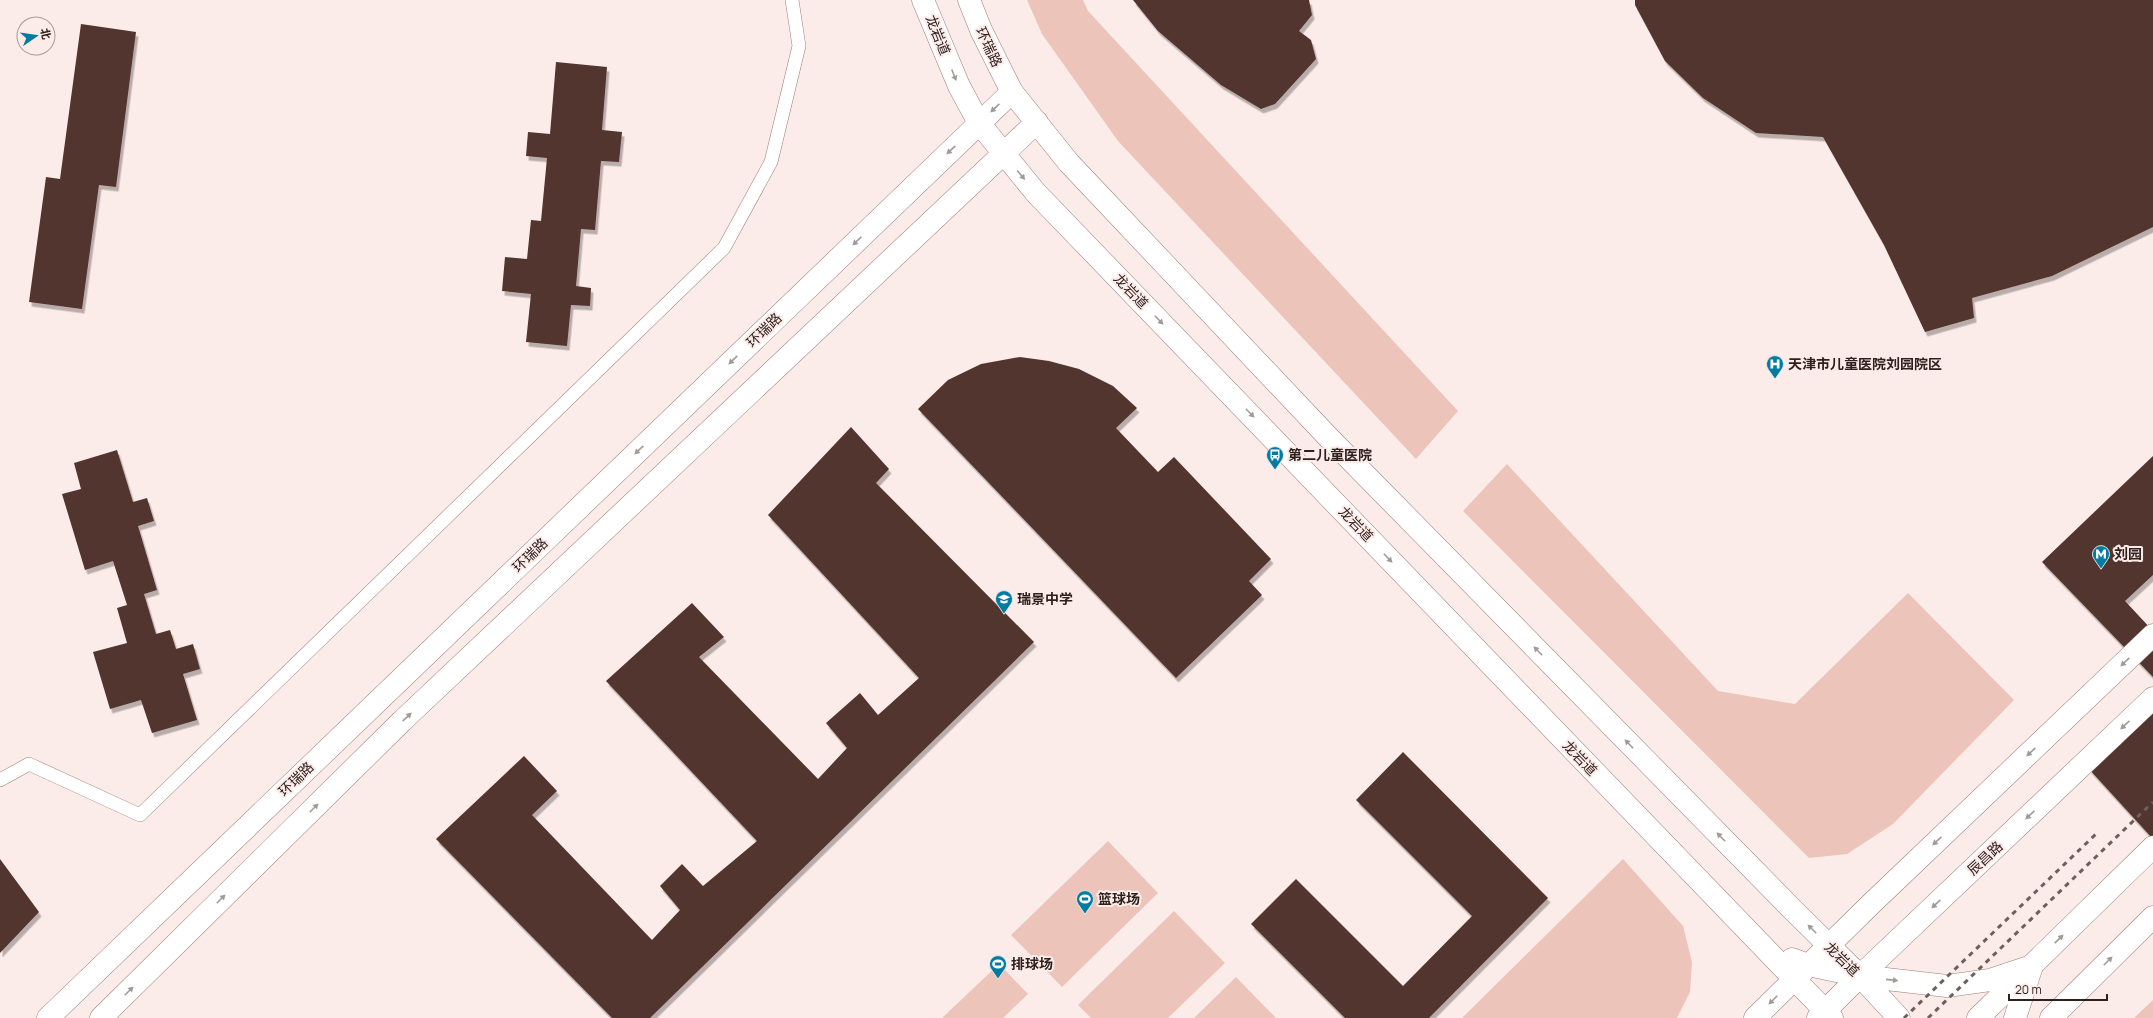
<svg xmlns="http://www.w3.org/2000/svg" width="2153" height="1018" viewBox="0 0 2153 1018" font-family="Manrope,'Noto Sans SC',sans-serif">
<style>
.green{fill:#ecc4ba}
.building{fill:#51342d;filter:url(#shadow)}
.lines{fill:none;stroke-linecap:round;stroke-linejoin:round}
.service-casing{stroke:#9e7d75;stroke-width:14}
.secondary-casing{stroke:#9e7d75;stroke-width:23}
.primary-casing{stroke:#9e7d75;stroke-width:23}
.service{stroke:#fff;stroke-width:13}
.secondary{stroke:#fff;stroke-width:22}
.primary{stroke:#fff;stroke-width:22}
.rail{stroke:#6d5f5c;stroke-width:3;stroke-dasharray:5 5;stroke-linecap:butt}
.oneway{fill:#a09b99}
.labels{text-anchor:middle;stroke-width:4;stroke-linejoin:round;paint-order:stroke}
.street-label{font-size:14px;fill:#2d201d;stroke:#fcece9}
.poi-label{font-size:14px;font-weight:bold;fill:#2d201d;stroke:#fcece9;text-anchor:start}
</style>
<defs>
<filter id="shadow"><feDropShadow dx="2.5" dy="4.5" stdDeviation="0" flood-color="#0004"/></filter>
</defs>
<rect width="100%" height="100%" fill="#fcece9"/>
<path class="green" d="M1027,0H1083L1088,11L1458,411L1416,459L1118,141L1042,34Z
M1507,464L1718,691L1795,704L1908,593L2014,700L1893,824L1847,854L1809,858L1463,511Z
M1108,841L1158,893L1062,987L1011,935Z
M1623,859L1683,926L1692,962L1690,992L1677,1018H1462Z
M1174,911L1225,963L1168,1018H1091L1078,1005Z
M999,964L1028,994L1003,1018H942Z
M1236,977L1276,1018H1194Z
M2153,1000V1018H2134Z"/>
<path class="building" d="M1133,0H1309L1312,15L1299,31L1311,40L1316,59L1275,104L1261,109L1221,85L1158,31Z
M1635,0H2153V227L2052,276L1972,298L1974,318L1925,332L1884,245L1823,137L1756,133L1703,98L1665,61L1635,5Z
M81,24L136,32L116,187L99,185L82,309L29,302L46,177L60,179Z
M556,62L607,67L602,130L622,132L619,162L601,161L595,230L581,229L576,286L591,288L590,306L571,305L567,346L526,342L531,294L502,291L505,257L527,259L531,220L541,221L547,158L526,156L528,132L550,134Z
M1020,357L1049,361L1079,369L1113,386L1137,408L1116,428L1158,472L1174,457L1271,559L1249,581L1262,595L1176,678L918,409L948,380L981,364Z
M851,427L889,469L876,483L1034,642L650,1018H612L436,839L524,756L557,791L532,815L652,940L680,910L660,886L682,864L703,886L757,841L606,681L692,603L724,637L699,657L818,779L847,748L826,723L860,693L878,715L919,678L768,515Z
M117,450L133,502L147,498L154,521L138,526L157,590L144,594L156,634L170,630L176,649L193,644L200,669L183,674L197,720L152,733L141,700L110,709L93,652L127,643L117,608L127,605L113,561L85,570L62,494L81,489L74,463Z
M2153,456V575L2125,601L2153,631V677L2042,562Z
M2153,707V839L2089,769Z
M1403,752L1548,898L1429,1018H1345L1251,924L1296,879L1403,986L1472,916L1356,800Z
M0,859L39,912L0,953Z"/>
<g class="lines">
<g class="service-casing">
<path id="service" d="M0,780L29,764L140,815L724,248L771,162L799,46L792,0"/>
</g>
<g class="secondary-casing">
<path id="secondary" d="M923,0L959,86L979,123L1036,193L1832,1018
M969,0L981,30L1012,92L1069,163L1330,439L1794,911L1860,976L1899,1018
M1792,959L1808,965L1860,976L1947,986L1990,980L2032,966
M48,1018L1012,92
M101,1018L402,721L1037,122
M2015,1018L2032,966"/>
</g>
<g class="primary-casing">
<path id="primary" d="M1755,1018L1871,904L2153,635
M1818,1018L1860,976L2153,698
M1978,1018L2153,847
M2051,1018L2153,917"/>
</g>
<use href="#service" class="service"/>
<use href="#secondary" class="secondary"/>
<use href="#primary" class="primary"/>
<path class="rail" d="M1904,1018L2097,833
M1928,1018L2153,802"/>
</g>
<defs><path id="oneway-solid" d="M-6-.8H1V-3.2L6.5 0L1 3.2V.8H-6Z"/></defs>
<g class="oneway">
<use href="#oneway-solid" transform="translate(954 75) rotate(68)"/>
<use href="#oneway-solid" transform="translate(995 108) rotate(137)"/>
<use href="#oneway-solid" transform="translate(951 150) rotate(136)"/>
<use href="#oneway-solid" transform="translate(1021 175) rotate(50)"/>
<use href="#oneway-solid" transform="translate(857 241) rotate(136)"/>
<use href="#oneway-solid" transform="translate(1159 320) rotate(46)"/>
<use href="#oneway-solid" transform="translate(733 360) rotate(136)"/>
<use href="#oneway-solid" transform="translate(1250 413) rotate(46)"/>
<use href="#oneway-solid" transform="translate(639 450) rotate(136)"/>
<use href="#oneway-solid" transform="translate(1388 558) rotate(46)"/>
<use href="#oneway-solid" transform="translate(1538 651) rotate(-134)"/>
<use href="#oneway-solid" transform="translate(2125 662) rotate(136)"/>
<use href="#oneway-solid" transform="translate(407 717) rotate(-43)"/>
<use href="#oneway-solid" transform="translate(2125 725) rotate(137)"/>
<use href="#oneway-solid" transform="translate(1629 744) rotate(-134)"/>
<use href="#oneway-solid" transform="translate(2031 752) rotate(137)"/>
<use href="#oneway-solid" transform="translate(314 808) rotate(-45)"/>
<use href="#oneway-solid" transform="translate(2030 815) rotate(137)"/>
<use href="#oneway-solid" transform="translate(1721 837) rotate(-134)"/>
<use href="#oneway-solid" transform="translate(1937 841) rotate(137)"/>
<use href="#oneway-solid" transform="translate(221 899) rotate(-45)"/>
<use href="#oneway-solid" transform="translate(1936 904) rotate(137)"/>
<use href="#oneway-solid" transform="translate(1812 929) rotate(-135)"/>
<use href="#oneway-solid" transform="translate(2059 939) rotate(-44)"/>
<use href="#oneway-solid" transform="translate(2108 961) rotate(-45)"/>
<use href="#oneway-solid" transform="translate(1892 980) rotate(6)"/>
<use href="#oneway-solid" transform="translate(129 991) rotate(-45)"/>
<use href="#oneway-solid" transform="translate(1773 1000) rotate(135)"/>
</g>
<defs>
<g id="hospital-pin" transform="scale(0.9)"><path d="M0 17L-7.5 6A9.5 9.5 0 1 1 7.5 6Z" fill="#027ca3" stroke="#fcece9"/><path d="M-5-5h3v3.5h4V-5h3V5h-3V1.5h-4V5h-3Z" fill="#fff"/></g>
<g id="bus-pin" transform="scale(0.9)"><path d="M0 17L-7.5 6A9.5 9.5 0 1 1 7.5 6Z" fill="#027ca3" stroke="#fcece9"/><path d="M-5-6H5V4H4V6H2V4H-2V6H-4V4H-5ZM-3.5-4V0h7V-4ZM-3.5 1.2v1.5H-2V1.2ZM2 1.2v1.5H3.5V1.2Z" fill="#fff"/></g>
<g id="metro-pin" transform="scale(0.9)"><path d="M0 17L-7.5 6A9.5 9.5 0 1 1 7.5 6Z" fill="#027ca3" stroke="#fcece9"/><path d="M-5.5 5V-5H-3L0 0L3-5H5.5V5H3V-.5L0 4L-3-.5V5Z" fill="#fff"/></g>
<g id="school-pin" transform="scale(0.9)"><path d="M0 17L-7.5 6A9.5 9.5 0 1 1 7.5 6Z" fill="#027ca3" stroke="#fcece9"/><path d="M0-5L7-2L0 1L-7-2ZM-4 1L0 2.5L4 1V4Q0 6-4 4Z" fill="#fff"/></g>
<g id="stadium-pin" transform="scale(0.9)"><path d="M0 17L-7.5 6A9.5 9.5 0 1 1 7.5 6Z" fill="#027ca3" stroke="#fcece9"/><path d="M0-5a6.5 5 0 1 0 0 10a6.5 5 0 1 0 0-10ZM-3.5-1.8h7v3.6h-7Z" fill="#fff"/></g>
</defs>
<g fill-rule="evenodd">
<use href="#hospital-pin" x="1775" y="364"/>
<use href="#bus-pin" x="1275" y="455"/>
<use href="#metro-pin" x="2101" y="554"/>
<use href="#school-pin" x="1004" y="599"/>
<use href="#stadium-pin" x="1085" y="899"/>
<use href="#stadium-pin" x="998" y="964"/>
</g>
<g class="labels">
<g class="street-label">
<text transform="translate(938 35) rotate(68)" y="5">龙岩道</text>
<text transform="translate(989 47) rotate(65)" y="5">环瑞路</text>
<text transform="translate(1131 291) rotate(46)" y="5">龙岩道</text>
<text transform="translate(764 330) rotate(-44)" y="5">环瑞路</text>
<text transform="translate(1356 524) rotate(46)" y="5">龙岩道</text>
<text transform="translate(530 555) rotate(-44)" y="5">环瑞路</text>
<text transform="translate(1580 758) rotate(46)" y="5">龙岩道</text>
<text transform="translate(296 779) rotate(-44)" y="5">环瑞路</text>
<text transform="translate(1985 858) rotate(-43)" y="5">辰昌路</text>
<text transform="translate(1842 959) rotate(44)" y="5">龙岩道</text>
</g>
<g class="poi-label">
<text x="1788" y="369">天津市儿童医院刘园院区</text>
<text x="1288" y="460">第二儿童医院</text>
<text x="2114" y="559">刘园</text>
<text x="1017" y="604">瑞景中学</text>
<text x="1098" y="904">篮球场</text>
<text x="1011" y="969">排球场</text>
</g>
</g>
<g transform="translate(36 36) rotate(77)"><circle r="19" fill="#fcece9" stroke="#a99a97"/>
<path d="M0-3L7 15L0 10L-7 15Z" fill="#027ca3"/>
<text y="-6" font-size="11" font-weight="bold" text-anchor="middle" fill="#2d201d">北</text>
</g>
<path d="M2009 994v6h98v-6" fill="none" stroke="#2d201d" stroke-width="2"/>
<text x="2015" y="994" font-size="12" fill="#2d201d" stroke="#fcece9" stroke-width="3" paint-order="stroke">20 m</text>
</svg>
